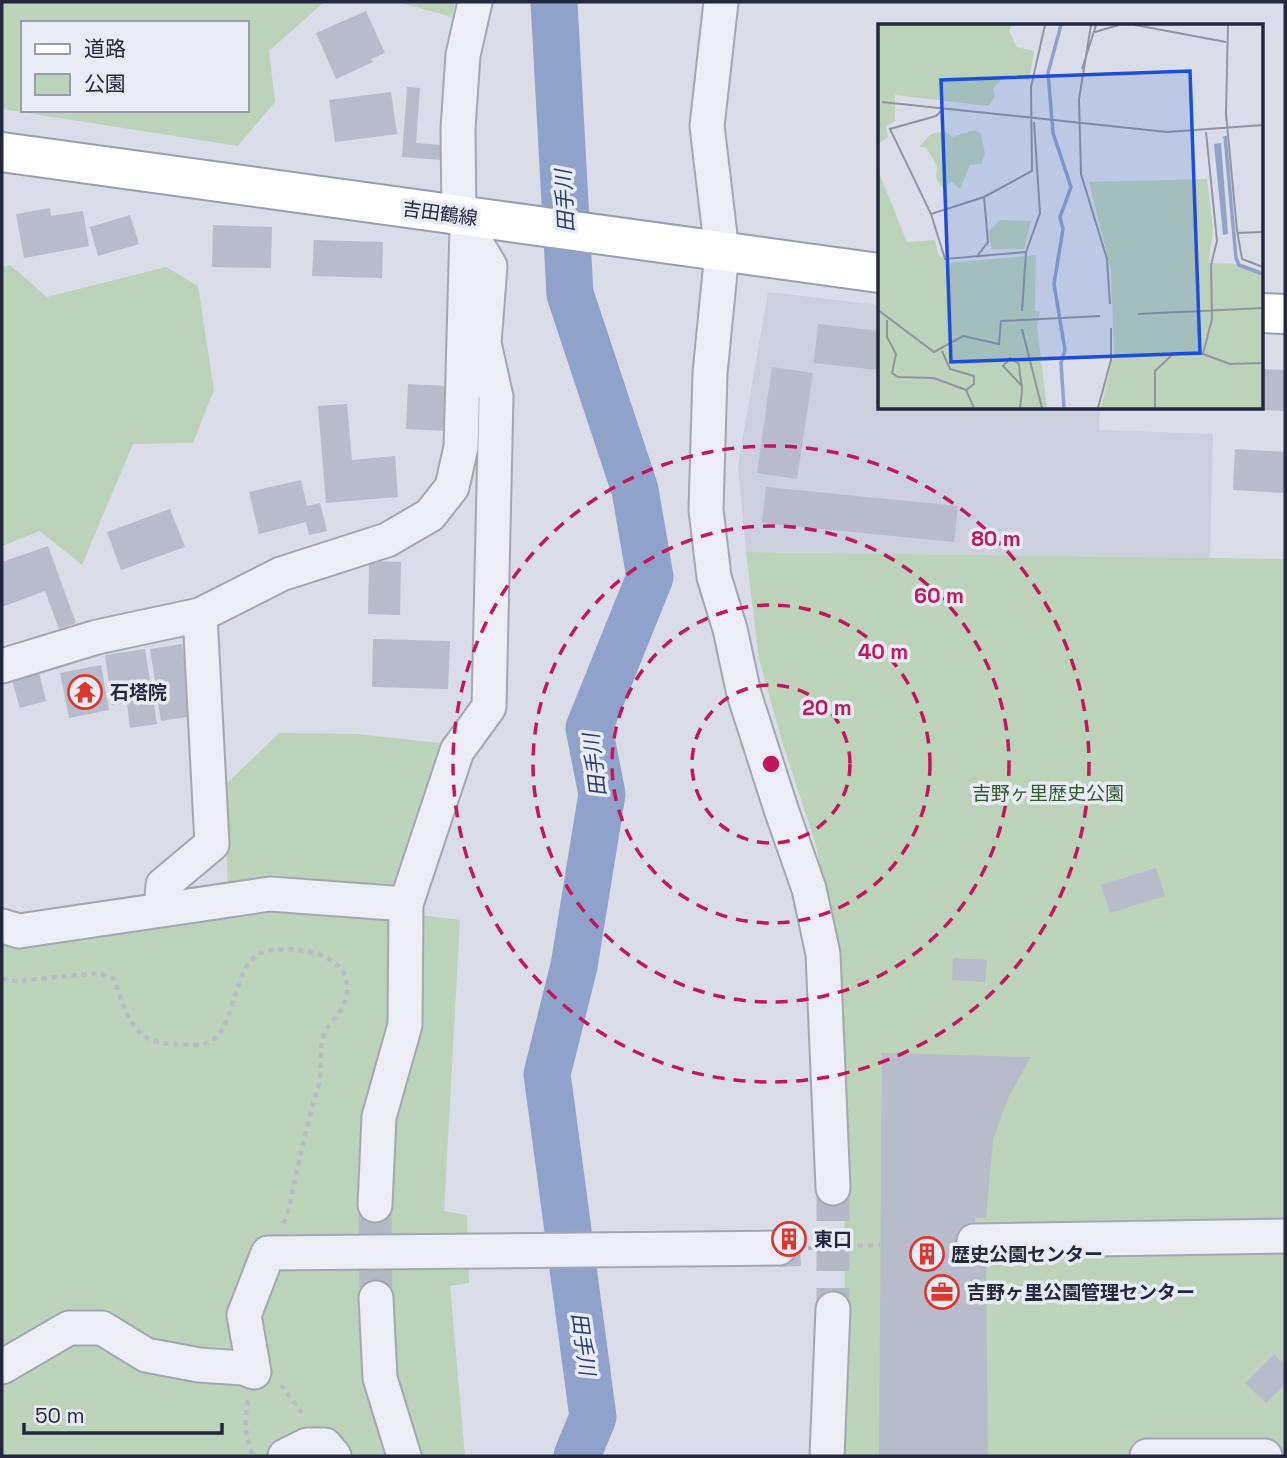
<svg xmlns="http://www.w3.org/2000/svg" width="1287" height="1458" viewBox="0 0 1287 1458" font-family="'Space Grotesk','Noto Sans JP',sans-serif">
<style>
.built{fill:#cccfdc}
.green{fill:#bcd2ba;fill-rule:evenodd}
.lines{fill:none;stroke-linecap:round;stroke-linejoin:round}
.river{stroke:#90a2cc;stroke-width:47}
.building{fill:#b7bbca}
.minor-tunnel{stroke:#b5b9c5;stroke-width:33;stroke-dasharray:33 17;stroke-linecap:butt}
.minor-casing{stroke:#a3a7b4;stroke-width:37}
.major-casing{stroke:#989eb4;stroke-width:42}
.path{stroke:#b8bbc5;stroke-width:4.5;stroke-dasharray:5 5;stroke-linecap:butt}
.minor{stroke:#edeef5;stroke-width:33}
.major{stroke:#fff;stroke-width:38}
.ring{fill:none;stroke:#c2185b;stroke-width:3.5;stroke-dasharray:12 9}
.labels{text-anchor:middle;stroke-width:7;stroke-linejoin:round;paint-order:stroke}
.street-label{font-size:19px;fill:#23283e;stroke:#e9ecf5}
.poi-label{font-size:19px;font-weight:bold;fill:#23283e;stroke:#e9ecf5;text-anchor:start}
.park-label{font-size:19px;fill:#2f5b2f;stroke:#e9ecf5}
.water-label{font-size:21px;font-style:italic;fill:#293d76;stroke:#e9ecf5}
.inset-river{fill:none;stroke:#90a2cc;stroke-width:3.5}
.inset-road{fill:none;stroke:#9195a3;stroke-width:2}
.view{fill:#1d4ed8;fill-opacity:0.15;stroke:#1d4ed8;stroke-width:3.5}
.inset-edge{fill:none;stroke:#23283e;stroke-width:3.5}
.centre{fill:#c2185b;stroke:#e9ecf5;stroke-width:3.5}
.ring-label{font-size:21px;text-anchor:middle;font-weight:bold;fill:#c2185b;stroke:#e9ecf5;stroke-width:7;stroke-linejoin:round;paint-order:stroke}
</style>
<rect width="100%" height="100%" fill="#dadde7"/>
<path class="built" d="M768,292L879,305V408H1100L1099,430L1213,434L1210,558L746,552L738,466Z"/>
<path class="green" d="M2,2H328L323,3L269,51L275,102L238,146L2,109ZM23,23H247V110H23Z
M398,2H455L452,17Z
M10,265L47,297L166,267L198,286L214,390L193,443L133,444L82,565L40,531L2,546V267Z
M746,552L1285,559V1456H840L845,1439L844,1009L816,845L782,741L759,659Z
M279,733L357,734L440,743L399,886L228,882L223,787Z
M274,906L380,910L460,920L444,1211L467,1215L469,1283L450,1286L465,1456H2V942Z"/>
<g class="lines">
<path class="river" d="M554,2L570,294L635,490L650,577L589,728L602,794L574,966L547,1074L593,1417L577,1456"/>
</g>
<path class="building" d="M366,11L385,53L371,59L373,62L336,79L316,33Z
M407,87L420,88L416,143L442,145L441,160L402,157Z
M391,92L397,134L335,142L329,100Z
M50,208L51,216L83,211L89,246L24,258L16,214Z
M130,215L139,244L98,256L90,227Z
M213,225L272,227L271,268L212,267Z
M314,240L383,242L382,278L312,276Z
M818,324L879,331V370L814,363Z
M772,367L813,373L797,479L757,473Z
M1261,369L1285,370V411L1261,410Z
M408,384L447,386L445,431L406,429Z
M347,404L352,460L395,456L398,497L326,503L318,406Z
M1235,449L1285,452V493L1233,490Z
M301,480L307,506L320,503L327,531L309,535L306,522L259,534L249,492Z
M766,487L958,506L954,542L762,523Z
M170,509L185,547L121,570L107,532Z
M48,546L76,623L59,629L45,591L2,607V562Z
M369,561L401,562L400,615L368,614Z
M373,639L450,641L448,689L372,687Z
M182,644L194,716L161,721L150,649Z
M145,649L157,724L130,728L127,703L112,705L105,655Z
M101,665L109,710L69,718L60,673Z
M39,672L46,701L20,708L12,680Z
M1156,868L1165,896L1110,913L1101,885Z
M953,958L987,960L985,982L952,980Z
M882,1053L1031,1057L1008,1098L993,1140L986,1218H975L973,1264L986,1265L988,1456H879Z
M779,1229H799L801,1266L780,1267Z
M1274,1354L1285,1365V1384L1266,1403L1245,1383Z"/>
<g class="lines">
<path class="minor-tunnel" d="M833,1188V1309
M375,1205L376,1298"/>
<g class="minor-casing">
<path id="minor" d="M721,2L707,126L722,252L710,373L706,510L714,577L730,629L744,694L781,809L809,889L823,954L833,1188
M2,666L97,637L200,615L281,574L387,540L430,515L452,487L461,447L467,228L459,216L458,128L463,55L475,2
M406,904L457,751L489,707L496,397L484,343L490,266L467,228
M161,910L163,885L212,844L200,615
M2,926L19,931L270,894L406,904L405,1025L379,1117L375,1205
M974,1241L1285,1236
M376,1298L380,1378L404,1456
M2,1367L69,1328H102L146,1355L199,1365L243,1368L254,1372
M254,1372L244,1315L268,1253L779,1248
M285,1456L307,1445H325L334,1456
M827,1456L833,1309
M1147,1456H1265"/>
</g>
<g class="major-casing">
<path id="major" d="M2,152L879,273
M1261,313L1285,314"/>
</g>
<path class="path" d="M2,979L16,981L99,973L114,979C126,1011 131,1043 172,1044C182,1044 195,1046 204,1044C238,1036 230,966 261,953C275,947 300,949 314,953C341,960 356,980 342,1008C337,1018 328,1024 324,1034C318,1050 323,1070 318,1087C305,1130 297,1172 287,1216L282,1226
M808,1248L880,1245
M281,1385L305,1417
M248,1400C244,1421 245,1437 253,1456"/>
<use href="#minor" class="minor"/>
<use href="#major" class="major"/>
</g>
<g class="ring">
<circle cx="771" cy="764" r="79"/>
<circle cx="771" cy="764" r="159"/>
<circle cx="771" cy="764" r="238"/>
<circle cx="771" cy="764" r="318"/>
</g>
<defs>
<g id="temple-ring" transform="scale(1.75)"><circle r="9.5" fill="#e9ecf5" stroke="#dc362f" stroke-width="1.5"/><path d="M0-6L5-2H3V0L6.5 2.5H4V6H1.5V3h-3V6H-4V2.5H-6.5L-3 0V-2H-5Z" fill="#dc362f"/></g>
<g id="building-ring" transform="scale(1.75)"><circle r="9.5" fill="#e9ecf5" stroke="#dc362f" stroke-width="1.5"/><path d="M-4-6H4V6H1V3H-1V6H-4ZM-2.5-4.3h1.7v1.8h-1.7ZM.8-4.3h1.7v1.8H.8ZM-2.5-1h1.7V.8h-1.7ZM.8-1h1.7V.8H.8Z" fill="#dc362f"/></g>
<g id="office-ring" transform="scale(1.75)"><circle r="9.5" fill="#e9ecf5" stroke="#dc362f" stroke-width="1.5"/><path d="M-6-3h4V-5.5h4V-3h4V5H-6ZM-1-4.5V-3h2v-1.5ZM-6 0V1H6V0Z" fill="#dc362f"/></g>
</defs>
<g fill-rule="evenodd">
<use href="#temple-ring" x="85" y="692"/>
<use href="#building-ring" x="789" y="1239"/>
<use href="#building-ring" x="927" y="1254"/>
<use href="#office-ring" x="942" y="1292"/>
</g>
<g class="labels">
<g class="street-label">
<text transform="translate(440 213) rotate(8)" y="7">吉田鶴線</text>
</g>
<g class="poi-label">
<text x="110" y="699">石塔院</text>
<text x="814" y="1246">東口</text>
<text x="951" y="1261">歴史公園センター</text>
<text x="967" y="1299">吉野ヶ里公園管理センター</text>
</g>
<g class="park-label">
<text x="1048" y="800">吉野ヶ里歴史公園</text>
</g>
<g class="water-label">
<text transform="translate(565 201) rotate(-93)" y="7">田手川</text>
<text transform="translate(595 765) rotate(-97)" y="7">田手川</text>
<text transform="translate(583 1344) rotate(82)" y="7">田手川</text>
</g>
</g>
<g transform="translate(878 24)">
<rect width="385" height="385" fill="#dadde7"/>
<path d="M0,1H154H134L131,7L139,23L156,27L151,56L125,54L115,64L117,73L110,82L17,71V97L8,102L10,113L0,120ZM97,106L103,110L107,130L103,140L92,141L82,165L74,158L64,163L58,154L59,142L48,123H41L53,110L67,107L74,113ZM0,146L29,218L57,216L60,230L71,239L158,231L157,287L162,288L159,302L169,384H0ZM329,155L335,204L331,239L363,240L385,247V384H223L236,329L233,246L211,158ZM122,196L153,197L146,225H113L111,207Z" fill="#bcd2ba"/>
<path d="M343,119L350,210L345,211L336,120Z" fill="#90a2cc"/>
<path class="inset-river" d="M183,1L170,49L175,109L193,163L182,193L185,205L176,260L187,326L183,339L186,384M347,112L358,234L361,241L385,250"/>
<path class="inset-road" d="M213,1L201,75L203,150L229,235L232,280M257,1L348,18M350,1L348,90L359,206L364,235L385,243M217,8L241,1M204,45L218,1M4,78L289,108L385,101M65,85L58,92L12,105L53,190L67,235L148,228L144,287M53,190L106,173L154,147L153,63L167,1M359,209L385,208M148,228L162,189L156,98M100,231L110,218L106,173M0,286L56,328L85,312L121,320L123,297L222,292M260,290L385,284M9,296V313L18,330L14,349L20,353L56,354L88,366M144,305L164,384M64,327L72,345L96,352V360L88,366L96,384M325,330L334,295L333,241L339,217L328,108M142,384L144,367V362L142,351L141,340L132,334L125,342L144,362M220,384L233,336V304M277,384V347L295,330H325L352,340L385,339"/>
<path class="view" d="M312,47L322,329L73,338L63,56Z"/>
<rect width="385" height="385" class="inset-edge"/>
</g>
<circle cx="771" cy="764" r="10" class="centre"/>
<g class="ring-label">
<text x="996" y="546">80 m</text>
<text x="939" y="603">60 m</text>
<text x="883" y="659">40 m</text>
<text x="827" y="715">20 m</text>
</g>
<rect width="1287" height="1458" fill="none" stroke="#23283e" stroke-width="7"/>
<rect x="21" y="21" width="228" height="91" fill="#e9ecf5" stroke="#9a9eac" stroke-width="2"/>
<rect x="35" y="44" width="35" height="10" fill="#ffffff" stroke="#9a9eac" stroke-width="2"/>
<text x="84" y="56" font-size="21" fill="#23283e">道路</text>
<rect x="35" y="74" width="35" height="21" fill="#bcd2ba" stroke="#9a9eac" stroke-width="2"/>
<text x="84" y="91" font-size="21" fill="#23283e">公園</text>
<path d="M24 1423v10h198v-10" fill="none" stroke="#23283e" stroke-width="3.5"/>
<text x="35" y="1423" font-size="21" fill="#23283e" stroke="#e9ecf5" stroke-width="5" paint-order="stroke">50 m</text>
</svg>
